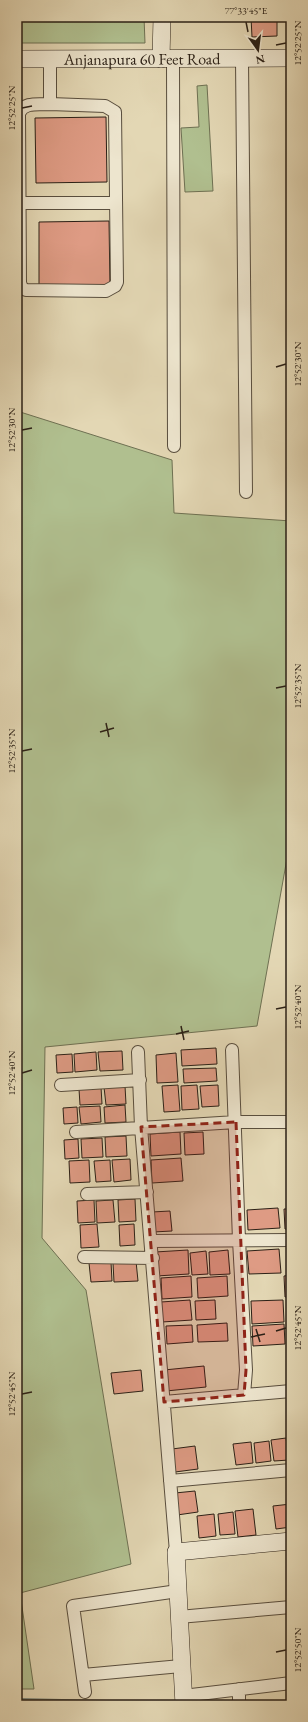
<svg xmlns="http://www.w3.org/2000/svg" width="308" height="1722" viewBox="0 0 308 1722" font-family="'EB Garamond',serif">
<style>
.green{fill:#b0bf8f;stroke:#6e7052}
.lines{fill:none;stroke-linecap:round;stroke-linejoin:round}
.stream{stroke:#6b7b74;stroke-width:4}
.building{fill:#de9b84;stroke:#2b2016}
.street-casing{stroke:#594e3e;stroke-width:14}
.secondary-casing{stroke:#2b2016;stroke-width:18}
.street{stroke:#ede5ce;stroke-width:12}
.secondary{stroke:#ede5ce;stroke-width:17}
.marked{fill:#8f2418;fill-opacity:0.2;stroke:#8f2418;stroke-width:3;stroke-dasharray:8 5;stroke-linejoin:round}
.ticks{fill:none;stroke:#2b2016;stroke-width:1.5}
.labels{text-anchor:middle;stroke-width:3;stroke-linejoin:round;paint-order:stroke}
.street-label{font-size:16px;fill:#2b2016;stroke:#ede5ce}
.neatline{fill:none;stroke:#2b2016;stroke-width:1.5}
.ticks-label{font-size:10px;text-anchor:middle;fill:#2b2016}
</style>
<rect width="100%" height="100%" fill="#e3d7b4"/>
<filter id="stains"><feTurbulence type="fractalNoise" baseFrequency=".005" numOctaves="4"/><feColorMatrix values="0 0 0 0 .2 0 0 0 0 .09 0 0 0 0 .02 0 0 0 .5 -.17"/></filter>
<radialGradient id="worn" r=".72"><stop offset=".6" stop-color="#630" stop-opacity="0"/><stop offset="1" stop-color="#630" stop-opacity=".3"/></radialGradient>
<path class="green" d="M17,17H144L145,43H17Z
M207,85L213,191L185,192L181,128L199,127L197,86Z
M17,411L172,460L174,513L291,521V836L257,1026L45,1047L42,1238L86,1290L131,1564L20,1593L34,1689H17Z"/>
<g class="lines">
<path class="stream" d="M17,1700L107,1702L112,1705"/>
</g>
<path class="building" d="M251,17H277V36L252,37Z
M106,117L107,182L36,183L35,118Z
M109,221L110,286L39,287V222Z
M216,1048L217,1064L182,1066L181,1050Z
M122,1051L123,1070L100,1071L98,1052Z
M96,1052L97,1070L75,1072L74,1054Z
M176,1053L178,1082L157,1083L156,1055Z
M72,1054L73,1072L57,1073L56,1055Z
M216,1068L217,1081L184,1083L183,1069Z
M178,1085L180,1111L164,1112L162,1086Z
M197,1085L199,1109L182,1110L181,1086Z
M218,1085L219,1106L202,1107L200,1086Z
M125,1086L126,1104L106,1105L104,1087Z
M101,1087L102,1104L80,1105L79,1089Z
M125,1105L126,1122L105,1123L104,1107Z
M100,1106L101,1122L81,1124L79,1107Z
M77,1107L78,1123L64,1124L63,1108Z
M180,1132L181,1154L151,1156L150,1134Z
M203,1132L204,1154L185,1155L184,1133Z
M126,1136L127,1156L106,1157L105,1137Z
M102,1138L103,1157L82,1158L81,1139Z
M78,1139L79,1158L65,1159L64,1140Z
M181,1158L183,1181L152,1183L151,1160Z
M130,1159L131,1180L114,1182L112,1160Z
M89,1160L90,1182L70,1183L69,1161Z
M110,1160L111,1181L96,1182L94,1161Z
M135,1199L136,1221L119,1222L118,1200Z
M94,1200L95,1222L78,1223L77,1201Z
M113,1200L115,1222L97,1223L96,1201Z
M278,1208L280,1228L248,1230L247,1210Z
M284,1209H291V1229H285Z
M170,1211L172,1231L153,1232L152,1212Z
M97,1224L99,1247L81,1248L80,1225Z
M134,1224L135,1245L120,1246L119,1225Z
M279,1249L281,1273L249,1274L247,1251Z
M188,1250L189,1274L156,1276L155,1252Z
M228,1250L230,1274L210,1275L209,1252Z
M206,1251L208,1274L192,1275L190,1253Z
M136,1261L138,1281L114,1282L113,1263Z
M111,1262L112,1281L91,1282L89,1263Z
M291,1275V1296L285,1297L284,1276Z
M191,1276L192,1297L162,1299L161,1278Z
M227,1276L228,1296L198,1298L197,1278Z
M190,1300L192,1320L162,1322L161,1302Z
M215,1300L216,1319L196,1320L195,1301Z
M283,1300L284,1322L252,1324L251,1301Z
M291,1301V1322L290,1323L288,1302Z
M227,1323L228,1341L198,1342L197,1325Z
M284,1324L285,1344L253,1346L252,1326Z
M192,1325L193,1342L167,1344L166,1326Z
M204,1366L206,1387L166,1391L164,1370Z
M141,1370L143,1391L114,1394L111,1373Z
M286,1438L289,1460L274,1461L271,1440Z
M269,1441L271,1461L256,1463L254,1443Z
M251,1442L253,1463L236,1465L233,1444Z
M195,1446L198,1469L175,1472L172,1449Z
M195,1491L198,1512L177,1515L175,1493Z
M291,1504V1527L276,1529L273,1506Z
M253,1509L256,1535L238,1537L235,1511Z
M233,1512L235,1534L220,1535L218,1514Z
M214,1514L216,1536L199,1538L197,1516Z"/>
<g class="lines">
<g class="street-casing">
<path id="street" d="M50,59V104
M173,59L174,446
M242,59L246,492
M50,104L105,106L115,112L117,282L115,286L106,291L26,290L22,288L20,283L19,113C25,101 39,105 50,104Z
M19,203H116
M232,1050L239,1240L246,1370L244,1395
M138,1052L141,1127L176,1552
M61,1085L140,1080
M76,1132L236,1122H291
M87,1194L147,1192
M151,1241L291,1240
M84,1257L153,1258
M164,1402L291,1391
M170,1481L291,1470
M179,1617L291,1607
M83,1675L181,1666
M239,1689V1705
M85,1692L73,1606L178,1591
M183,1696L291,1683"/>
</g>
<g class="secondary-casing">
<g id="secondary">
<path id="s1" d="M17,59L291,58"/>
<path d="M161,59L162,17"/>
<path d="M184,1705L176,1552L291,1541"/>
</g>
</g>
<use href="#street" class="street"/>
<use href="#secondary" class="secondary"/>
</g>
<path class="marked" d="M236,1122L246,1370L244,1395L164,1402L141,1127Z"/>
<path class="ticks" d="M246,22L248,32M276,45L286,43M22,108L32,106M276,367L286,364M22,430L32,428M276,688L286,686M106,723L109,737M100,732L114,728M22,751L32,749M276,1009L286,1007M181,1026L184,1040M176,1034L189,1031M22,1073L32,1070M256,1329L260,1342M276,1331L286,1328M251,1337L265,1334M22,1394L32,1392M276,1652L286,1650"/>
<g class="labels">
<g class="street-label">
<text dy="6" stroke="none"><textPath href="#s1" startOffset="125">Anjanapura 60 Feet Road</textPath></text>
</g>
</g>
<rect width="308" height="1722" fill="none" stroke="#e3d7b4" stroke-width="44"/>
<g transform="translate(258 50) rotate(166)" stroke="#ede5ce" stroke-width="3" paint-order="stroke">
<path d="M0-3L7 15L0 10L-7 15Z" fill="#2b2016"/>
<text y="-6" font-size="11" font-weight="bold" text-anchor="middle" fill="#2b2016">N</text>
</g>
<rect x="22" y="22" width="264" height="1678" class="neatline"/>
<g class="ticks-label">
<text x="246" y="14">77°33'45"E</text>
<text transform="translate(297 43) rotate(-90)" y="4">12°52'25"N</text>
<text transform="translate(11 108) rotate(-90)" y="4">12°52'25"N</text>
<text transform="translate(297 364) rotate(-90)" y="4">12°52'30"N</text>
<text transform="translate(11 430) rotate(-90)" y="4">12°52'30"N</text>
<text transform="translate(297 686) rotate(-90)" y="4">12°52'35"N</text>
<text transform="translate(11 751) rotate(-90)" y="4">12°52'35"N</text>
<text transform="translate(297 1007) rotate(-90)" y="4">12°52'40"N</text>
<text transform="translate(11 1073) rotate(-90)" y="4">12°52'40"N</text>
<text transform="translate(297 1328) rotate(-90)" y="4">12°52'45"N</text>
<text transform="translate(11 1394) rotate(-90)" y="4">12°52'45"N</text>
<text transform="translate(297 1650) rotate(-90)" y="4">12°52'50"N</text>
</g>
<rect width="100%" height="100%" filter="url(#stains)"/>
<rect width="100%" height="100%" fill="url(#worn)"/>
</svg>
